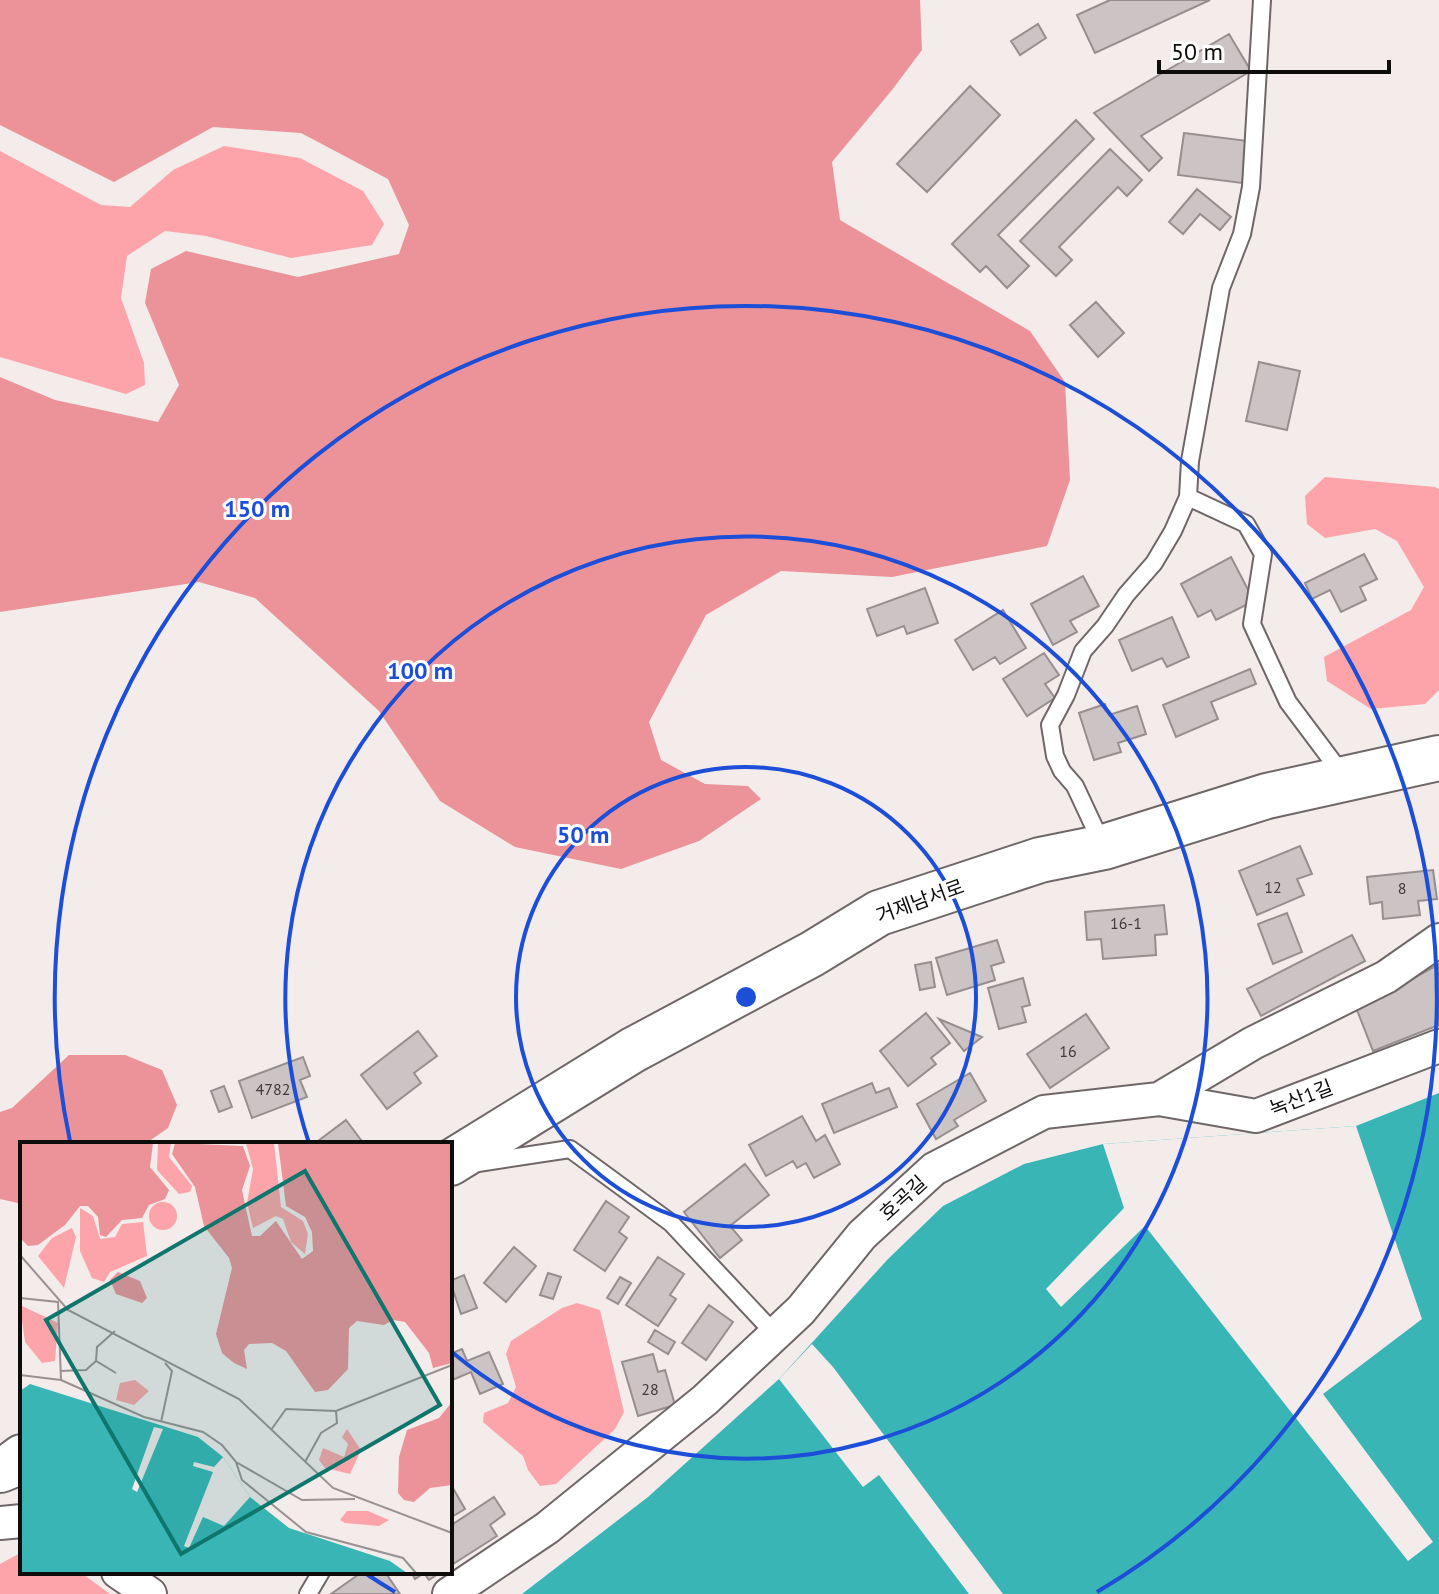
<svg xmlns="http://www.w3.org/2000/svg" width="1439" height="1594" viewBox="0 0 1439 1594" font-family="'PT Sans','Noto Sans KR',sans-serif">
<style>
.green{fill:#fca4a9}
.forest{fill:#eb9399}
.water{fill:#39b5b6}
.pier{fill:#f4ebeb}
.building{fill:#ccc3c4;stroke:#978e8f;stroke-width:2}
.lines{fill:none;stroke-linecap:round;stroke-linejoin:round}
.lane-casing{stroke:#6f6767;stroke-width:20}
.street-casing{stroke:#6f6767;stroke-width:36}
.secondary-casing{stroke:#6f6767;stroke-width:48}
.lane{stroke:#fff;stroke-width:16}
.street{stroke:#fff;stroke-width:32}
.secondary{stroke:#fff;stroke-width:44}
.ring{fill:none;stroke:#1d4ed8;stroke-width:4}
.labels{text-anchor:middle;stroke-width:6;stroke-linejoin:round;paint-order:stroke}
.number-label{font-size:16px;fill:#3e3a3a}
.street-label{font-size:20px;fill:#0f0c0c;stroke:#fff}
.inset-road{fill:none;stroke:#989292;stroke-width:2}
.view{fill:#0f766e;fill-opacity:0.15;stroke:#0f766e;stroke-width:4}
.inset-edge{fill:none;stroke:#0f0c0c;stroke-width:4}
.centre{fill:#1d4ed8;stroke:#fff;stroke-width:4}
.ring-label{font-size:24px;text-anchor:middle;font-weight:bold;fill:#1d4ed8;stroke:#fff;stroke-width:6;stroke-linejoin:round;paint-order:stroke}
</style>
<rect width="100%" height="100%" fill="#f4ebeb"/>
<path class="green" d="M224,146L300,158L363,191L384,224L372,245L291,258L206,236L165,231L127,256L121,298L144,363L145,385L126,394L0,357V151L101,205L130,207L173,170Z
M1325,477L1435,487L1439,489V690L1425,704L1371,709L1327,681L1324,657L1411,610L1424,587L1397,541L1375,529L1325,538L1307,524L1305,496Z
M577,1303L600,1310L624,1412L615,1429L556,1484L540,1486L528,1470L523,1456L483,1422L484,1413L508,1403L516,1387L506,1354L511,1341L562,1308Z
M22,1552V1572H80L110,1594H0V1564Z"/>
<path class="forest" d="M0,0H920L922,50L892,90L832,162L840,220L1030,331L1065,382L1070,480L1047,546L892,577L781,571L706,615L649,722L661,760L705,784L748,786L761,799L699,841L621,869L515,847L440,801L379,711L255,598L199,582L0,612V377L55,400L158,422L179,385L145,303L151,269L186,251L298,277L399,254L409,225L388,179L301,133L213,127L114,182L0,125Z
M69,1055H125L162,1070L177,1105L168,1128L145,1144H22V1204L0,1199V1112L12,1108Z"/>
<path class="water" d="M1439,1093V1594H522L648,1497L779,1379L888,1259L943,1206L1024,1164L1103,1144L1356,1126Z"/>
<path class="pier" d="M1356,1126L1422,1319L1323,1394L1433,1542L1408,1561L1145,1226L1061,1307L1046,1289L1124,1208L1103,1144Z
M812,1344L833,1367L1003,1594H969L879,1475L863,1487L779,1379Z"/>
<path class="building" d="M1110,0H1210L1095,53L1077,15Z
M1038,24L1046,38L1020,55L1011,41Z
M1229,34L1251,71L1141,136L1162,158L1149,171L1094,113Z
M970,86L1000,115L927,192L897,164Z
M1076,120L1094,139L998,235L1029,266L1007,288L986,266L980,272L952,244Z
M1184,133L1248,141L1242,183L1178,175Z
M1110,149L1142,180L1127,196L1118,187L1059,247L1072,260L1056,276L1020,241Z
M1197,189L1231,217L1220,230L1200,214L1183,234L1169,222Z
M1096,302L1124,333L1098,357L1070,325Z
M1259,362L1300,371L1287,430L1246,421Z
M1364,554L1377,579L1360,587L1366,600L1341,612L1330,590L1312,599L1305,583Z
M1231,557L1254,601L1216,620L1211,610L1198,617L1181,584Z
M1083,576L1099,606L1070,621L1077,632L1053,645L1031,604Z
M925,588L938,623L907,634L904,626L877,636L867,609Z
M1003,610L1026,648L1000,664L995,657L973,670L955,640Z
M1172,617L1189,657L1167,667L1162,658L1132,671L1119,640Z
M1044,653L1059,675L1045,684L1055,698L1027,716L1003,679Z
M1250,669L1256,684L1211,702L1218,719L1176,737L1163,705Z
M1105,704L1109,715L1137,706L1146,734L1118,743L1121,752L1094,760L1079,713Z
M1300,846L1312,874L1297,879L1304,895L1257,915L1239,871Z
M1433,870L1437,899L1418,901L1420,915L1383,919L1382,902L1370,904L1367,877Z
M1164,905L1167,934L1155,935L1156,955L1103,959L1101,939L1087,940L1085,912Z
M1287,913L1302,952L1273,964L1258,924Z
M1352,935L1365,961L1261,1016L1247,989Z
M997,940L1004,962L991,966L995,980L947,995L936,958Z
M931,962L935,987L920,990L915,965Z
M1439,964V1025L1373,1051L1357,1010Z
M1023,978L1030,1005L1022,1007L1026,1022L999,1029L988,988Z
M926,1013L950,1043L931,1058L936,1064L908,1086L880,1051Z
M1086,1014L1109,1048L1050,1088L1027,1054Z
M939,1019L982,1037L964,1051Z
M418,1031L437,1056L414,1073L421,1083L387,1109L361,1075Z
M303,1057L310,1076L300,1080L307,1097L252,1118L239,1081Z
M970,1073L986,1101L954,1120L958,1126L936,1139L917,1104Z
M872,1083L876,1093L889,1088L897,1107L834,1133L822,1104Z
M224,1086L232,1107L219,1112L211,1091Z
M802,1116L816,1141L825,1135L840,1164L814,1178L806,1163L797,1168L793,1161L766,1176L749,1145Z
M346,1120L364,1144H314Z
M745,1164L769,1195L730,1226L742,1240L720,1258L684,1212Z
M606,1201L629,1217L619,1232L627,1238L605,1271L574,1250Z
M514,1247L536,1266L506,1302L484,1283Z
M658,1257L684,1274L670,1295L676,1299L658,1326L626,1305Z
M548,1273L561,1277L553,1299L540,1295Z
M464,1275L477,1308L461,1314L450,1281Z
M620,1277L631,1283L618,1304L607,1298Z
M709,1305L733,1322L706,1360L682,1343Z
M655,1330L675,1342L668,1354L648,1342Z
M462,1349L467,1361L489,1352L503,1384L480,1394L471,1372L450,1381V1354Z
M653,1354L658,1372L665,1370L675,1405L638,1416L622,1362Z
M450,1483L465,1509L450,1518Z
M494,1497L505,1514L490,1525L497,1536L450,1566V1526Z
M362,1572H366L369,1577L376,1572H385L400,1594H331Z
M411,1572H441L429,1580L424,1573L415,1579Z"/>
<g class="lines">
<g class="lane-casing">
<path id="lane" d="M1188,497L1246,524L1263,554L1252,624L1288,702L1342,774
M1103,846L1075,786L1062,771L1055,756L1050,725L1066,695L1083,651L1105,626L1126,595L1154,563L1173,531L1188,497L1190,461L1221,288L1242,234L1251,187L1262,0
M478,1163L570,1149L671,1223L775,1334
M308,1594L321,1572"/>
</g>
<g class="street-casing">
<path id="street" d="M1159,1099L1256,1116L1439,1046
M0,1523L22,1521
M118,1572L150,1594
M449,1594L547,1528L705,1400L801,1310L862,1235L934,1169L1044,1112L1159,1099L1253,1043L1386,977L1439,940"/>
</g>
<g class="secondary-casing">
<path id="secondary" d="M450,1163L633,1050L812,954L879,913L1040,860L1104,847L1267,796L1439,758
M0,1470L10,1466L22,1457"/>
</g>
<use href="#lane" class="lane"/>
<use href="#street" class="street"/>
<use href="#secondary" class="secondary"/>
</g>
<g class="ring">
<circle cx="746" cy="997" r="230"/>
<path d="M309 1143A461 461 0 1 1 453 1353"/>
<path d="M395 1592A691 691 0 0 1 365 1573M70 1141A691 691 0 1 1 1097 1592"/>
</g>
<g class="labels">
<g class="number-label">
<text x="1273" y="893">12</text>
<text x="1402" y="894">8</text>
<text x="1126" y="929">16-1</text>
<text x="1068" y="1057">16</text>
<text x="273" y="1095">4782</text>
<text x="650" y="1395">28</text>
</g>
<g class="street-label">
<text transform="translate(920 901) rotate(-20)" y="7">거제남서로</text>
<text transform="translate(1301 1098) rotate(-21)" y="7">녹산1길</text>
<text transform="translate(903 1198) rotate(-42)" y="7">호곡길</text>
</g>
</g>
<g transform="translate(20 1142)">
<rect width="432" height="432" fill="#f4ebeb"/>
<path d="M138,1H151L149,15L172,44L170,50L159,52L137,28ZM226,1H254L261,65L283,79L288,92L285,112L271,100L263,77L256,74L233,86L227,61L233,27ZM129 74a14 14 0 1 1 28 0a14 14 0 1 1-28 0ZM60,66L73,74L80,97L95,95L102,82L123,80L127,114L90,130L84,140L72,136L60,109ZM52,86L56,95L44,146L18,114L32,96ZM0,163L38,181L35,219L22,221L5,200ZM115,238L129,249L114,263L96,258L100,241ZM327,287L341,308L330,332L305,326L299,318L303,306L324,315L328,302L322,295ZM327,369H348L369,378L359,384L325,381L320,378Z" fill="#fca4a9"/>
<path d="M0,1H133L130,25L149,48L145,57L129,63L122,76L102,78L86,95L80,93L78,75L68,64H60L45,83L18,103L8,104L0,96ZM155,1L223,4L230,24L222,48L232,94H240L256,79L282,117L293,109L292,90L285,75L266,64L258,1H432V221L413,226L409,211L385,180L373,178L364,183L337,179L329,186L328,227L308,248L295,250L266,209L252,201L229,202L224,208L227,227L214,221L202,211L196,192L212,126L209,116L184,84L175,45L152,12ZM98,130L120,139L127,156L122,161L96,152L90,138ZM432,260V343L410,346L394,360L384,358L378,351L379,315L387,288L419,276Z" fill="#eb9399"/>
<path d="M10,242L178,295L203,315L230,355L269,386L370,419L387,431H0V249Z" fill="#39b5b6"/>
<path d="M134,285L143,287L117,350L112,347ZM203,315L230,355L204,384L183,375L169,406L164,404L193,330L173,324L174,320L194,325Z" fill="#f4ebeb"/>
<path class="inset-road" d="M0,113L48,168L219,257L313,346L432,391M0,156L38,160L41,238L124,275L183,290L202,303L216,320L282,358L335,357M76,219L77,205L95,189M41,229L66,228L76,219L96,231M0,233L41,238M141,280L152,229L145,221M251,288L266,267L316,269L432,223M216,320L222,338L286,390L383,416L396,431M285,320L301,291L317,281L316,269"/>
<path class="view" d="M285,29L420,263L161,412L26,178Z"/>
<rect width="432" height="432" class="inset-edge"/>
</g>
<circle cx="746" cy="997" r="12" class="centre"/>
<g class="ring-label">
<text x="257" y="517">150 m</text>
<text x="420" y="679">100 m</text>
<text x="583" y="843">50 m</text>
</g>
<path d="M1159 60v12h230v-12" fill="none" stroke="#0f0c0c" stroke-width="4"/>
<text x="1171" y="60" font-size="24" fill="#0f0c0c" stroke="#ffffff" stroke-width="6" paint-order="stroke">50 m</text>
</svg>
